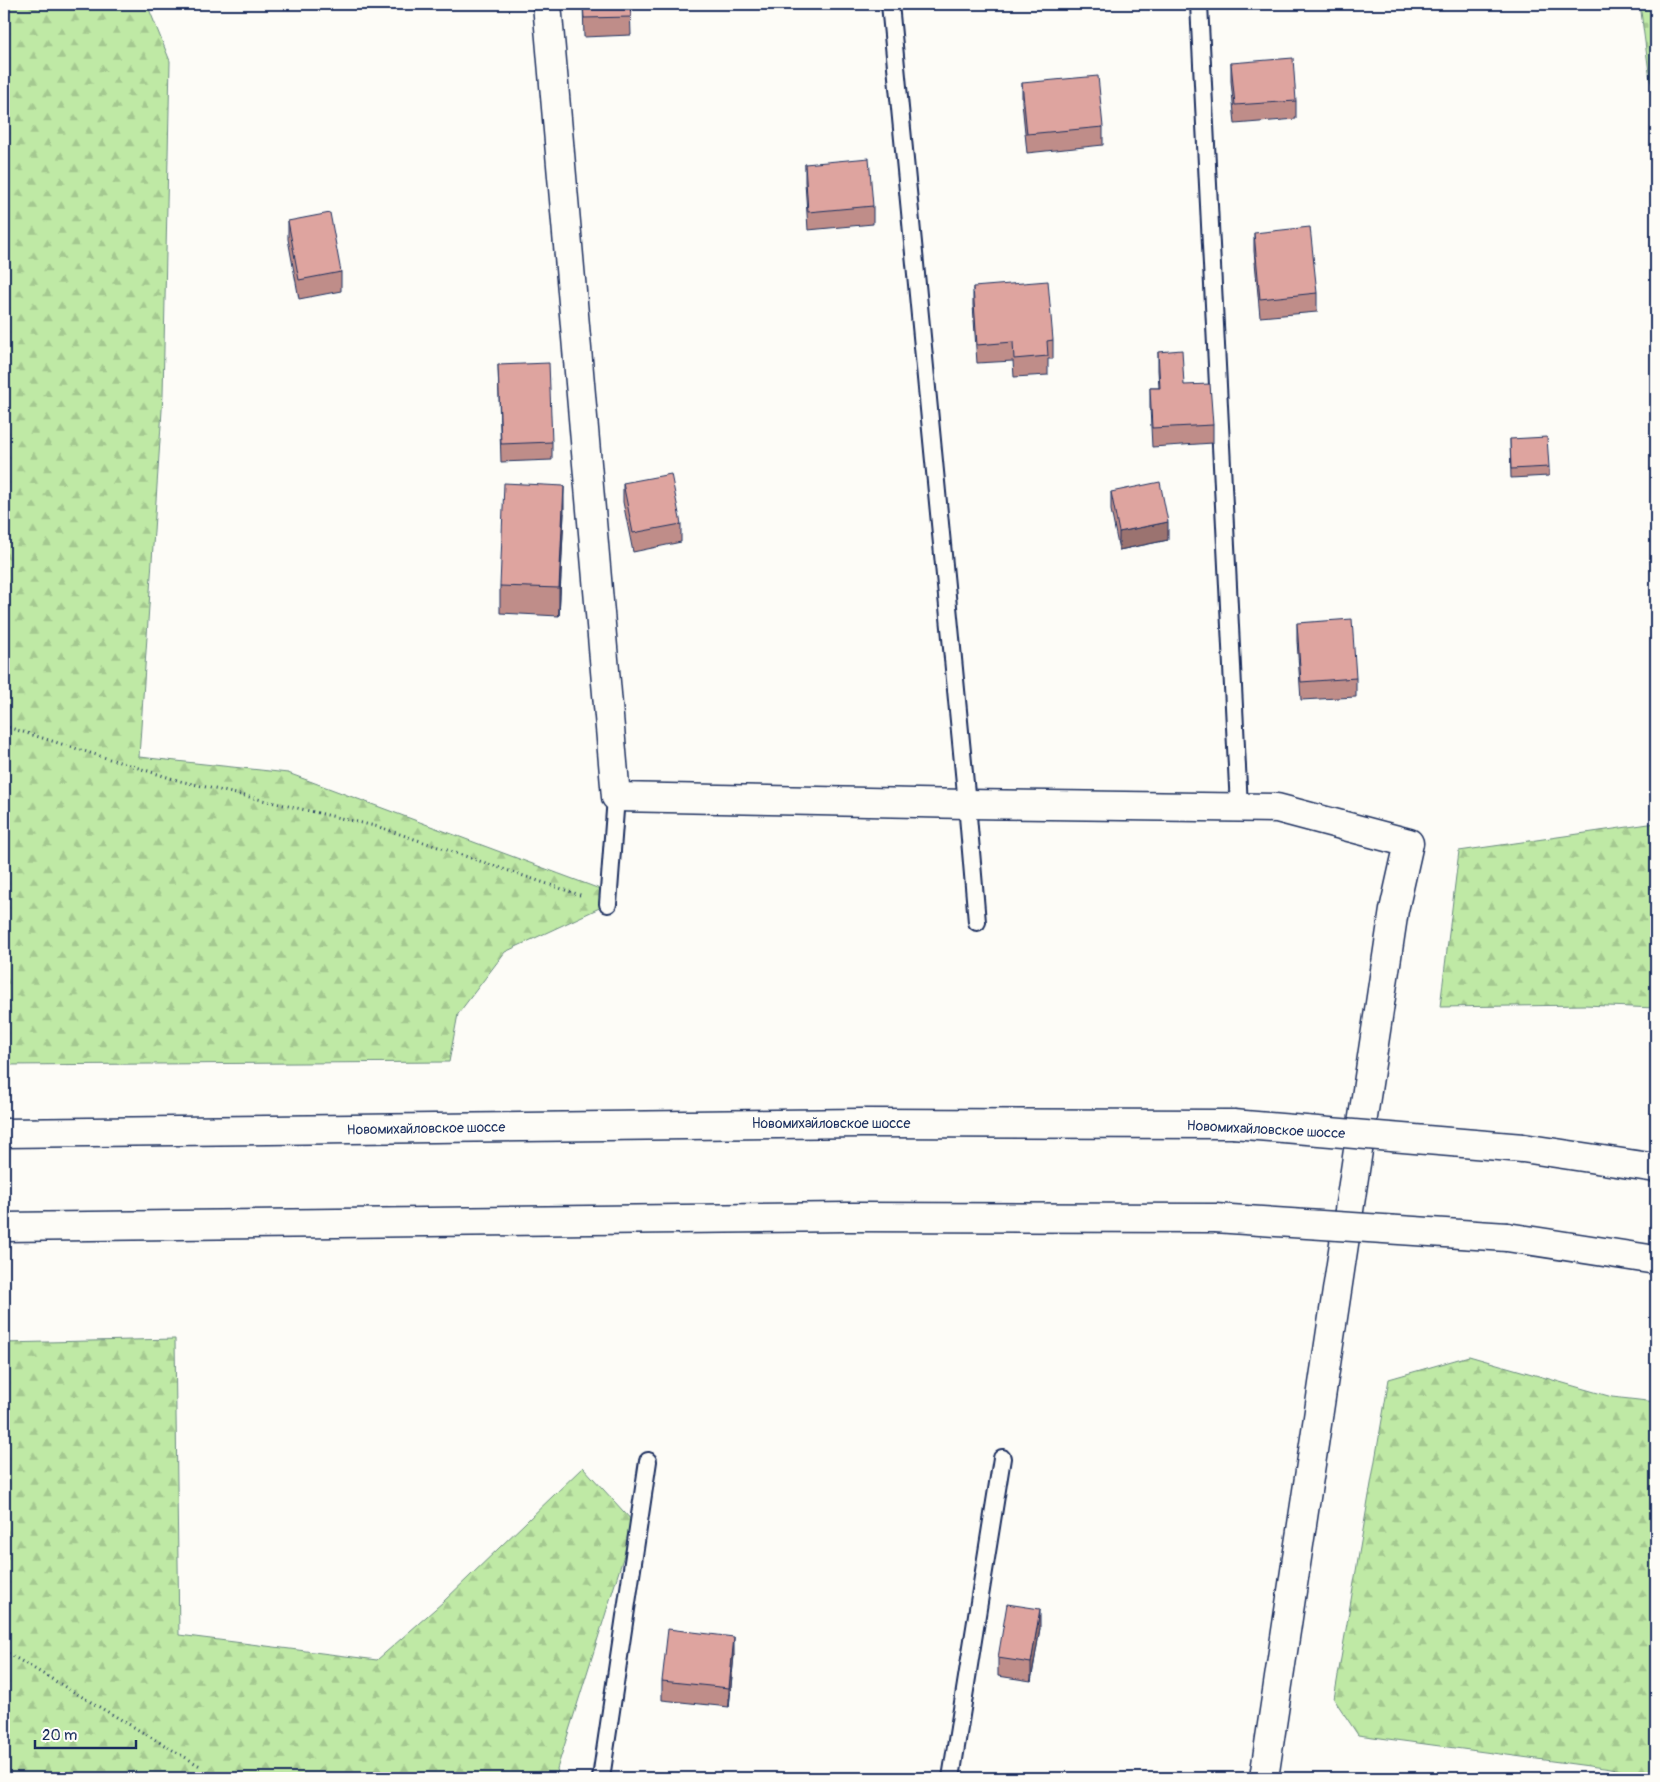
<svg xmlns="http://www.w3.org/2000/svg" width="1660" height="1782" viewBox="0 0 1660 1782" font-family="Pangolin,sans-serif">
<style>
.forest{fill:url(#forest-firs);stroke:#6d8c82}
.cemetery{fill:url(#cemetery-stones);stroke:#6d8c82}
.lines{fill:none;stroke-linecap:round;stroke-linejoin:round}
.lane-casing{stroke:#1b2f5e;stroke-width:20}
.street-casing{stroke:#1b2f5e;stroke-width:31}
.secondary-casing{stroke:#1b2f5e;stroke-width:31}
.path{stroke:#1b2f5e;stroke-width:3;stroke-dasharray:1 4;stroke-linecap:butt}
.lane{stroke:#fdfcf7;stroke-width:16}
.street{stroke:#fdfcf7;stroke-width:28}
.secondary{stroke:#fdfcf7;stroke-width:28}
.secondary-bridge-casing{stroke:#1b2f5e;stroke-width:31;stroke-linecap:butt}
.secondary-bridge{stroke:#fdfcf7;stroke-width:28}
.wall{fill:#bf8d89;stroke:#1b2f5e}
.shaded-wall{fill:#9b736f;stroke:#1b2f5e}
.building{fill:#dea49f;stroke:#1b2f5e}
.labels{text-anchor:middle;stroke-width:4.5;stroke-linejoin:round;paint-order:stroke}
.street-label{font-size:14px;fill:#1b2f5e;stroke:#fdfcf7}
</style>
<defs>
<pattern id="forest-firs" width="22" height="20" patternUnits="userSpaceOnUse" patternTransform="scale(1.25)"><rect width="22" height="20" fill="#bfe9a5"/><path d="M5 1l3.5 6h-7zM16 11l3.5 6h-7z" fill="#a4c890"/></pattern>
<pattern id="cemetery-stones" width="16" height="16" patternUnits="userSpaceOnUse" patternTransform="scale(1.25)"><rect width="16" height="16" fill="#bfe9a5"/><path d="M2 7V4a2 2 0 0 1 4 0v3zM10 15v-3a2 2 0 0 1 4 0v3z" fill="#a4c890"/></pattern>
</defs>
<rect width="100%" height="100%" fill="#fdfcf7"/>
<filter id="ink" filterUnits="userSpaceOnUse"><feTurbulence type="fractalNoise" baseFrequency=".02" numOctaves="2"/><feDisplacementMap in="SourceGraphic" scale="10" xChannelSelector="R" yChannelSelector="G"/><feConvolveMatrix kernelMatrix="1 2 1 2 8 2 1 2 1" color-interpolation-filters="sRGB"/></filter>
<g filter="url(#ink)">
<path class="forest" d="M4,4H147L170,61L163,395L139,757L288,773L608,892V904L505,952L458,1014L449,1062L4,1065Z
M1656,823V1008L1584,1005L1440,1007L1459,851Z
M175,1339L179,1635L377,1660L443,1602L583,1467L634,1523L557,1769L560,1778H4V1343Z
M1469,1356L1612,1397L1656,1402V1775L1358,1735L1334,1699L1389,1379Z"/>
<path class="cemetery" d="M1640,4H1656V92L1650,80Z"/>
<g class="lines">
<g class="lane-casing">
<path id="lane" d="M890,4L967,804L977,922
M1199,4L1239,807
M608,904L616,797
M601,1778L648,1461
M951,1778L1002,1458"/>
</g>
<g class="street-casing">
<path id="street" d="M547,4L616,797L967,804L1277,808L1409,843L1394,910L1264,1778"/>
</g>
<g class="secondary-casing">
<path id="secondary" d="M4,1133L862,1123L1233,1124
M1523,1148L1656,1168
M4,1227L848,1217L1215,1218
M1507,1237L1656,1260"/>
</g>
<path class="path" d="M4,726L180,781L379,827L583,896
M4,1651L200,1766"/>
<use href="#lane" class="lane"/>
<use href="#street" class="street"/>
<use href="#secondary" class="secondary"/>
<g class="secondary-bridge-casing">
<path id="secondary-bridge" d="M1233,1124L1523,1148
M1215,1218L1507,1237"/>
</g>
<use href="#secondary-bridge" class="secondary-bridge"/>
</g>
<path class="wall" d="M583,4H630L631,35L584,37Z
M1231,63L1296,101V119L1235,124L1231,81Z
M1022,83L1103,127V145L1027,153L1022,102Z
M805,164L873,206V224L808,230L805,182Z
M288,221L341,272V291L299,299L288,239Z
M1254,233L1317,293V312L1260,317L1254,251Z
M973,287L1053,340V359H1048V375L1014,377L1013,361L977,363L973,305Z
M1158,352L1184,385L1213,425V443L1152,447L1150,407V388H1159L1158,370Z
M498,365L552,442V460L501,462Z
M1510,439L1549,467V476L1511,478Z
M623,483L681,524V542L633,552L623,502Z
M1111,492L1168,540L1119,550L1111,510Z
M564,513L559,616L500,613V586Z
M1297,623L1356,678V697L1301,700L1297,641Z
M1040,1628L1031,1681L998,1676V1658Z
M734,1655L729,1707L662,1700V1681Z"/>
<path class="shaded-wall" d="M564,486V513L559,616V588Z
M1168,522V540L1119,550V532Z
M1040,1609V1628L1031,1681V1663Z
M734,1637V1655L729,1707V1688Z"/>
<path class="building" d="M583,4H630L631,17L584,18Z
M1293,58L1296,101L1235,105L1231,63Z
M1098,76L1103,127L1027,134L1022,83Z
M869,158L873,206L808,212L805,164Z
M330,213L341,272L299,280L288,221Z
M1310,227L1317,293L1260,299L1254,233Z
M1048,281L1053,340L1047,341L1048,356L1014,359L1013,342L977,345L973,287Z
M1182,350L1184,385L1210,384L1213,425L1152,428L1150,388H1160L1158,352Z
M549,363L552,442L501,444L498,365Z
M1547,437L1549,467L1511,469L1510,439Z
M671,474L681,524L633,533L623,483Z
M1160,482L1168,522L1119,532L1111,492Z
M504,483L564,486L559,588L500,586Z
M1352,619L1356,678L1301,682L1297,623Z
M1007,1604L1040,1609L1031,1663L998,1658Z
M668,1629L734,1637L729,1688L662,1681Z"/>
</g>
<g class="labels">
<g class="street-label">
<text x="831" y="1128">Новомихайловское шоссе</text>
<text transform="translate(426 1128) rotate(-1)" y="5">Новомихайловское шоссе</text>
<text transform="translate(1266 1129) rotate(3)" y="5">Новомихайловское шоссе</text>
</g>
</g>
<rect width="1660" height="1782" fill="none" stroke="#fdfcf7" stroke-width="20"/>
<rect x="10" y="10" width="1640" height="1762" fill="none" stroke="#1b2f5e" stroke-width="2" filter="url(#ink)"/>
<path d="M35 1740v8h101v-8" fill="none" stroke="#1b2f5e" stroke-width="2.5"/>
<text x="42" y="1740" font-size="15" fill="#1b2f5e" stroke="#fdfcf7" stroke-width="4" paint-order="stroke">20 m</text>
</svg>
